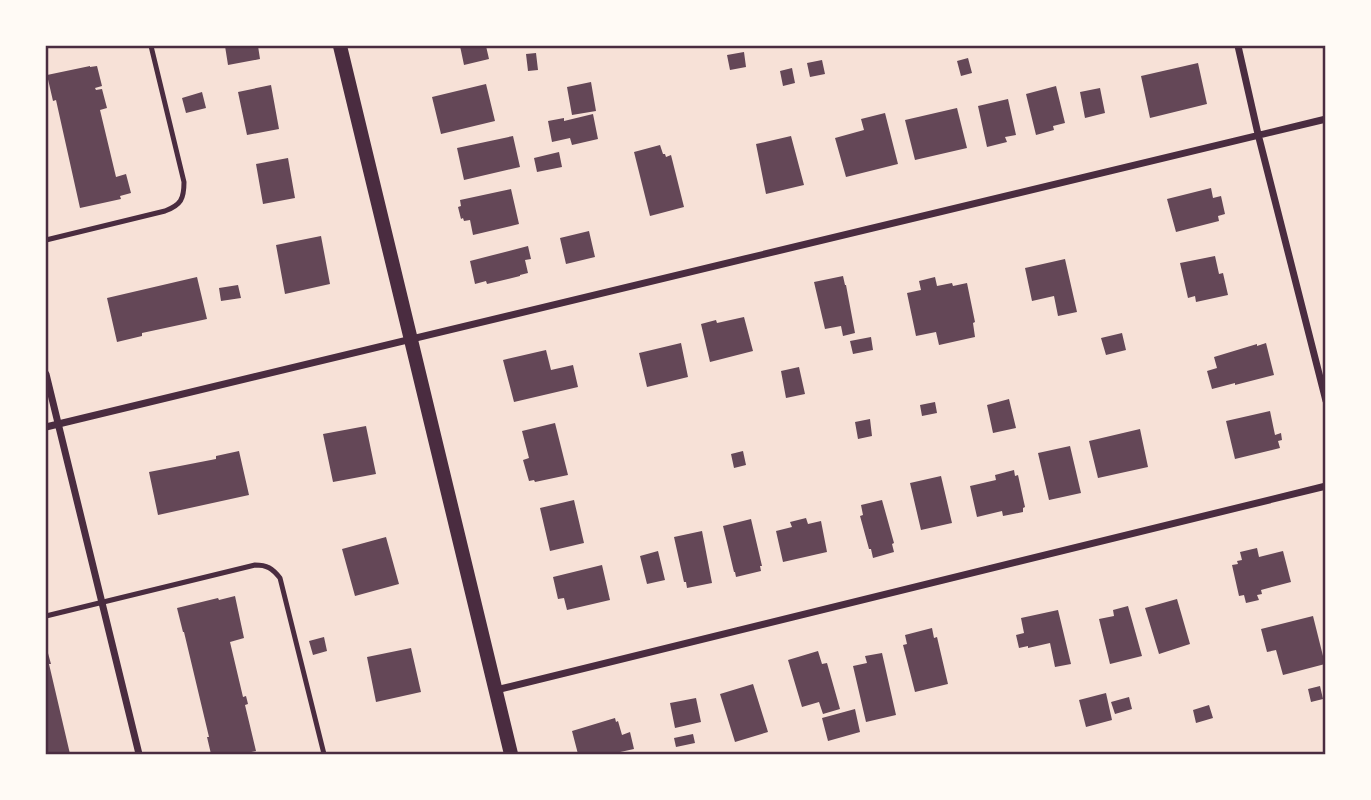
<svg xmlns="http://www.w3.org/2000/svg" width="1371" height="800" viewBox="0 0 1371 800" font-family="Helvetica,sans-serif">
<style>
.building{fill:#644757}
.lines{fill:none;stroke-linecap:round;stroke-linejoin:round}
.service{stroke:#4a2c40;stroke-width:5}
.minor{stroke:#4a2c40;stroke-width:7}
.secondary{stroke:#4a2c40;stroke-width:14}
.neatline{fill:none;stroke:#4a2c40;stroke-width:2.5}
</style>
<rect width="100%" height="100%" fill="#f7e1d7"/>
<path class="building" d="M225,46H258L260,59L228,65Z
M460,46H486L489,59L464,65Z
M744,52L746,67L730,70L727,55Z
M536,53L538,70L528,71L526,54Z
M968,58L972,73L961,76L957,61Z
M822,60L825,74L810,77L807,63Z
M1198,63L1207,104L1150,118L1141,76Z
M90,66V67L97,66L102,86L95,88L96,90L102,89L107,108L100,110L116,177L126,174L131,193L120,196L121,199L80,208L56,100L53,101L47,75Z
M792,68L795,83L783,86L780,71Z
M591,82L596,111L572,115L567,87Z
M486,84L495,121L441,134L432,97Z
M271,85L279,129L247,135L238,92Z
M1056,86L1065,123L1053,126L1054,130L1036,135L1026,94Z
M1100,88L1105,113L1085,118L1080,92Z
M202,92L206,108L186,113L182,98Z
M1008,99L1016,135L1005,137L1007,142L987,147L978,106Z
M957,108L967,148L915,160L905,120Z
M885,113L898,164L846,177L835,138L864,130L861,119Z
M593,114L598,139L572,145L570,138L552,142L548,121L564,118V121Z
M513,136L520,167L464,180L457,148Z
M791,136L804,185L766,194L756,144Z
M660,145L663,154H665L666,157L671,155L684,207L650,216L634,152Z
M559,152L562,167L537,172L534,158Z
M288,158L295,198L263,204L256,164Z
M1211,188L1213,198L1221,196L1225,214L1218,216L1219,221L1176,232L1167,199Z
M511,189L519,224L473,235L470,220L464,221L463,218L461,219L458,207L461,206L460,200Z
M589,231L595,257L566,264L560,238Z
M321,236L330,284L285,294L276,245Z
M528,246L531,259L525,260L528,273L520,275V276L487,284L486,281L475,284L470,261Z
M1215,256L1219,274L1223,273L1228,295L1196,302L1195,296L1188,298L1180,263Z
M1065,259L1077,312L1058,316L1054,296L1032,301L1025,268Z
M843,276L845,285H846L855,333L843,336L841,326L825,329L814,282Z
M197,277L207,319L142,333V336L117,342L107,298Z
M935,277L937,286L952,283L953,286L967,283L975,322L973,323L975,337L939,345L936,332L916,336L907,293L921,290L919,281Z
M238,285L241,298L221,301L219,288Z
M744,317L753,351L710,362L701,324L716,320L717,323Z
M1122,333L1126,350L1106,355L1101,338Z
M871,337L873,350L853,354L850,341Z
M681,343L688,377L647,387L639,353Z
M1266,343L1274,375L1235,385V383L1212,389L1207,371L1217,368L1214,357L1257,344V346Z
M546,350L551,370L573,365L578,387L514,402L503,360Z
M799,367L805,394L786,398L781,371Z
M1009,399L1016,428L993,433L987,405Z
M935,402L937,413L922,416L920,405Z
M1270,411L1275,435L1281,433L1282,440L1278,441L1280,448L1235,459L1226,421Z
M870,419L872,436L858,439L855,422Z
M555,423L568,475L535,482L534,480L529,481L523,460L529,458L522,431Z
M366,426L376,474L333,482L323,434Z
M1140,429L1148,467L1098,478L1089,441Z
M1070,446L1081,493L1049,500L1038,453Z
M239,451L249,495L158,515L149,472L216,459V456Z
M743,451L746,465L734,468L731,454Z
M1014,470L1015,476L1018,475L1025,507L1023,508V512L1003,516L1002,511L977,517L970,486L996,480L995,475Z
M941,476L952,523L921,530L910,483Z
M574,500L584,543L550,551L540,508Z
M882,500L894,543L892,544L894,552L873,558L871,549H869L860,516L863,515L861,505Z
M806,518L808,524L821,521L827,552L783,562L776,531L792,527L790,522Z
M751,519L762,566H760L761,571L736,577L735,572H734L723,526Z
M702,531L712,583L687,588L686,582H684L674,537Z
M386,537L399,584L355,596L342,549Z
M1257,548L1259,557L1283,551L1291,582L1261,590L1262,594L1257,595L1259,600L1246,603L1244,595L1239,596L1232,565L1238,564L1237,561L1242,560L1240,552Z
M658,551L665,580L647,584L640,556Z
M602,565L610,600L567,610L564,598L558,599L553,577Z
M235,596L244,638L230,642L243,697L246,696L248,704L245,705L256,751L242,754H211L207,737H209L184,632H183L177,608L218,598L219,600Z
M1177,599L1190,644L1159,654L1145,608Z
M1128,606L1142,656L1110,664L1099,619L1114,616L1113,610Z
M1058,610L1071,664L1055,667L1050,643L1028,648V646L1019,648L1016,635L1024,633L1021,618Z
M1313,616L1325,664L1283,675L1276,650L1267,652L1261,629Z
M932,628L934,638L937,637L948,684L915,692L903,645L907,644L905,635Z
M324,637L327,651L313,655L309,641Z
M46,646L51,664H49L70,754H46Z
M411,648L421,692L376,702L367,657Z
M818,651L822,664L827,663L840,709L823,714L819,702L802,707L788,660Z
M882,653L896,715L866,722L853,666L867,663L865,656Z
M753,684L768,732L735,742L720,694Z
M1320,686L1323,699L1311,702L1308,689Z
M1106,693L1112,720L1086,727L1079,700Z
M1129,697L1132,709L1115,714L1111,702Z
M696,698L701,722L675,728L670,703Z
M1209,705L1213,718L1196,723L1193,710Z
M855,709L860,732L828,741L822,718Z
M615,718L616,722L618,721L622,735L630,732L634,749L611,754H578L572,731Z
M693,734L695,743L676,747L674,738Z"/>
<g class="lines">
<path class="service" d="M46,240L165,211C181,205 184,199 184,182L151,46
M46,616L255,565C267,565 272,568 280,578L324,754"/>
<path class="minor" d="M1238,46L1258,134L1326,401
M46,374L139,754
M46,427L1326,119
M496,690L1326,486"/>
<path class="secondary" d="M340,46L511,754"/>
</g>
<rect width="1371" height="800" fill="none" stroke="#fffaf5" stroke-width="94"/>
<rect x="47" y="47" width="1277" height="706" class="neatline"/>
</svg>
